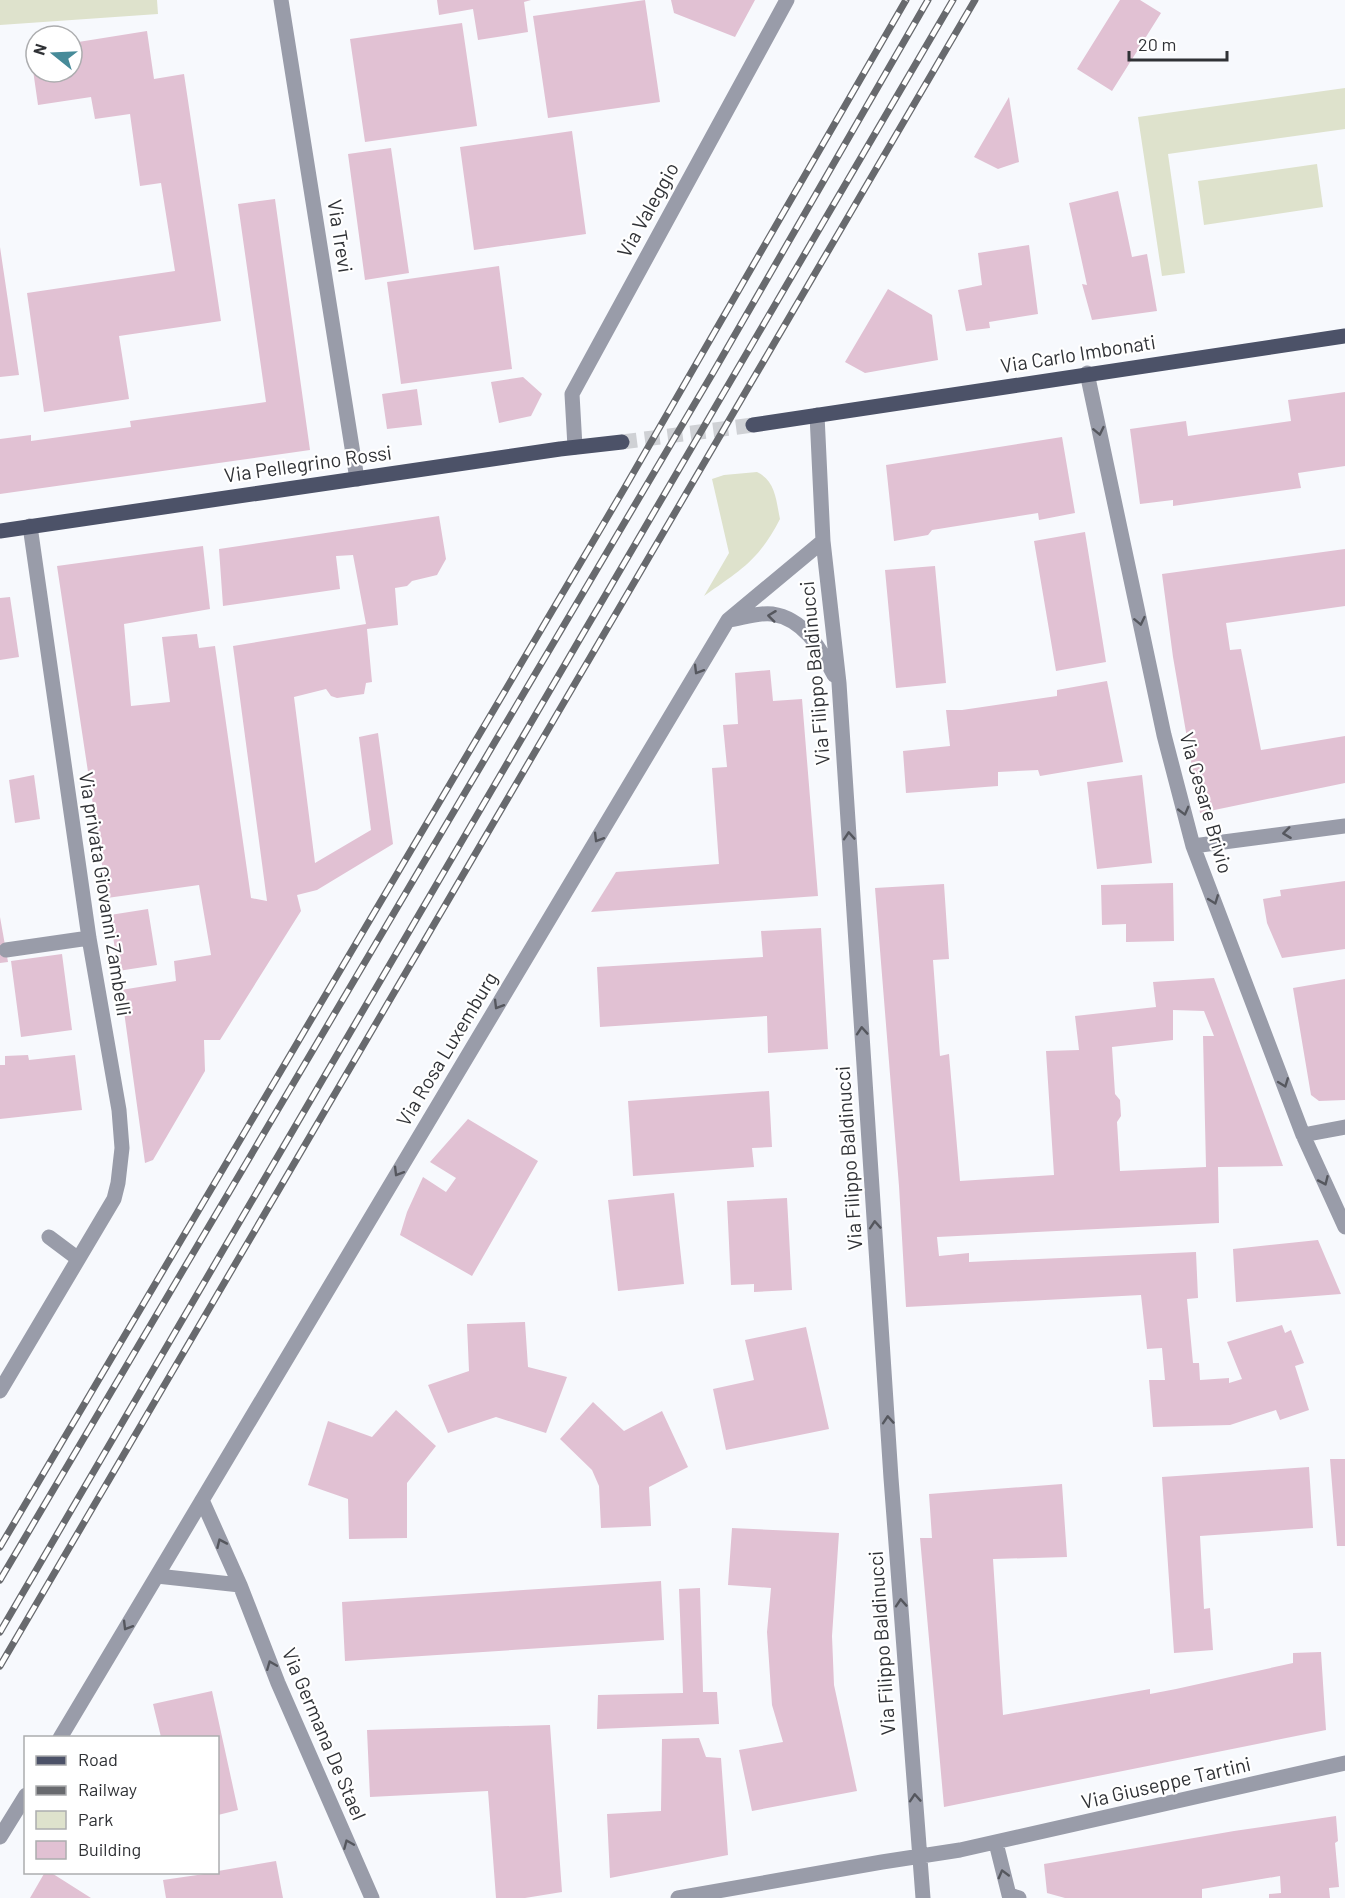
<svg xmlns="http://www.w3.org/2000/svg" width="1345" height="1898" viewBox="0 0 1345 1898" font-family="Barlow,sans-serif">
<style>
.green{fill:#dee2cc}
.building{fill:#e1c1d3;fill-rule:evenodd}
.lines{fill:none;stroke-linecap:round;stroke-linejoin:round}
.major-tunnel{stroke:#cfd1d5;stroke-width:15;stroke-dasharray:15 8;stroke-linecap:butt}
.minor{stroke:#999ca9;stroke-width:15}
.major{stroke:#4c5268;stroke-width:15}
.rail-casing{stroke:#686a6e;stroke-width:7}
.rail{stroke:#fff;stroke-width:4.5;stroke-dasharray:14;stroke-linecap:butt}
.oneway{stroke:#55575e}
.labels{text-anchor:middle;stroke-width:4.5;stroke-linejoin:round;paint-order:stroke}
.street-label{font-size:20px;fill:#303236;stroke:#fff}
</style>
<rect width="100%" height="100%" fill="#f7f9fd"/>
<path class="green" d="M0,0H157L158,14L0,25Z
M1345,88V129L1168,154L1185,273L1162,276L1138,117Z
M1317,164L1323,207L1204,225L1198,181Z
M757,472C776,481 776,501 780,519C759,560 741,570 704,596L729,553L712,479L724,475Z"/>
<path class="building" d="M437,0H531L524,2L528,32L478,40L473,9L439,15Z
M645,0L660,102L548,118L533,16Z
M671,0H755L735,37L674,13Z
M1120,0H1140L1161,13L1112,91L1077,69Z
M462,23L477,126L365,142L350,39Z
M147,31L154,79L184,74L221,321L119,336L129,399L44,412L27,293L175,271L161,183L140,186L130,114L95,119L91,97L38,105L30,49L36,48V72H72V43Z
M1009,97L1019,162L998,169L974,157Z
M572,131L586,234L474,250L460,147Z
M391,148L409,273L365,280L348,154Z
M1118,191L1132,257L1147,254L1157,311L1092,320L1082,284L1087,285L1069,203Z
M275,199L310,450L0,494V439L31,435V441L131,427L130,421L266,402L238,204Z
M1029,245L1038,314L989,322L990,328L966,331L958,290L982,285L978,253Z
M0,247L19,375L0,377Z
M499,266L512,369L401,384L387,282Z
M888,289L932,315L938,360L865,373L845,362Z
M523,377L542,394L531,416L499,423L491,382Z
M417,389L422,425L387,429L382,394Z
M1345,392V466L1298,473L1301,488L1173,506V500L1140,504L1130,429L1186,421L1188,436L1291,421L1288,400Z
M1062,437L1075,513L1039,520L1038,513L932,530L928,535L894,541L886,465Z
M439,516L446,559L437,575L412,581L407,586L395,588L398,625L367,629L372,682L366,683L364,694L337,698L331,696L326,689L294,697L315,863L371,830L359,737L378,733L393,844L317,890L297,895L301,911L220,1040H204L205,1071L153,1160L145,1163L121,990L176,981L174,961L211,955L199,885L107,898L57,566L203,546L210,609L124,624L131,706L170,702L162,637L197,634L199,648L215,646L251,898L267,901L233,646L366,624L353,555L336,556L340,589L223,606L219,549Z
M1085,532L1106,662L1056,671L1034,541Z
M1345,549V606L1226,623L1230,650L1241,649L1261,750L1345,736V783L1200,813L1173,657L1162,574Z
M935,566L946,683L896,688L885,570Z
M10,597L19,657L0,660V598Z
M770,670L773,701L802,699L818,896L591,912L616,872L719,864L712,768L727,767L723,725L738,724L735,673Z
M1107,681L1123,762L1040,776L1038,770L998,772V786L906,793L903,751L950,746L946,710H962L1057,696V690Z
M34,775L40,819L15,823L9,780Z
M1142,775L1152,863L1097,869L1087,782Z
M1345,881V949L1282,958L1267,923L1263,899L1281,896L1280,890Z
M1173,883L1174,941L1126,942V924L1102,925L1101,885Z
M944,884L949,959L933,960L940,1056L949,1054L960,1181L1054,1175L1046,1051L1079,1050L1075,1016L1156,1007L1153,982L1214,978L1283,1166L1218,1167L1219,1223L937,1237L939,1256L969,1253V1262L1196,1252L1198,1298L1187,1299L1193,1363H1199L1200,1380L1229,1378V1383L1242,1379L1227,1342L1282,1325L1285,1333L1291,1330L1304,1363L1295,1366L1309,1410L1280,1420L1276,1410L1230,1425L1153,1427L1149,1380H1165L1162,1348L1147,1349L1141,1295L906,1307L899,1186L875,888ZM1173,1010L1204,1011L1214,1036H1203L1206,1167L1120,1171L1117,1122L1121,1116L1120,1100L1115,1094L1112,1047L1173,1040Z
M148,909L157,965L118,971L110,915Z
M0,917L8,962L0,963Z
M821,928L828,1049L768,1053L767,1016L600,1027L597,967L763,957L761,931Z
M62,954L72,1030L21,1037L11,961Z
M1345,979V1100L1319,1101L1311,1095L1293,988Z
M28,1055L29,1060L75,1055L82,1110L0,1119V1065H5V1056Z
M769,1091L772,1147L752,1148L754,1167L633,1176L628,1101Z
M468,1119L538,1161L472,1276L400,1235L407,1212L423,1177L446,1192L456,1178L430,1162Z
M674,1193L684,1284L618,1291L608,1200Z
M787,1198L792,1290L754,1292V1284L731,1285L727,1201Z
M1318,1240L1341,1294L1236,1302L1233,1249Z
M525,1322L528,1367L567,1377L546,1433L496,1417L448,1433L428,1385L469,1371L467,1324Z
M806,1327L829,1429L726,1450L713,1389L754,1380L745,1340Z
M593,1402L624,1431L662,1411L688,1467L649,1487L651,1526L601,1528L599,1486L592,1470L560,1439Z
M396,1410L436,1446L407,1483V1538L349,1539L348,1499L308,1485L328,1421L372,1437Z
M1330,1459H1345V1546H1337Z
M1309,1467L1313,1528L1200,1536L1204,1609L1210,1608L1213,1650L1174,1653L1162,1477Z
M1062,1484L1067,1557L993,1559L1003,1715L1150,1689V1694L1176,1689L1293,1663V1653L1321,1652L1326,1730L944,1807L920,1538H932L929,1494Z
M732,1528L839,1533L832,1636L834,1685L857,1791L752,1811L739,1750L783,1742L772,1705L767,1632L771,1588L728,1585Z
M661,1581L664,1640L345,1661L342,1602Z
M700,1588L703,1692H717L719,1724L597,1729L598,1695L683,1693L679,1589Z
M212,1691L238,1810L218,1815V1737H161L153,1704Z
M550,1725L562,1892L525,1898H496L488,1791L370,1797L367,1730Z
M699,1738L706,1757L721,1758L728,1855L610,1878L607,1814L661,1811L662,1739Z
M1336,1816L1338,1841L1335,1843L1339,1887L1329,1888L1330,1898H1269V1894L1281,1893L1280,1876L1202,1889V1898H1065L1047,1893L1044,1864L1234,1831Z
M276,1861L283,1898H166L163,1880L218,1872V1871Z
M45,1872H50L91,1898H30Z"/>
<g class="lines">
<path class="major-tunnel" d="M622,442L753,425"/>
<path class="minor" d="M281,0L357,479
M1087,373L1164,735L1193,846L1303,1135L1345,1227
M817,415L823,541L839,683L891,1478L923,1898
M575,447L572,394L787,0
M729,620C742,618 760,612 772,614C805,619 820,649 834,675
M1193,846L1345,826
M6,950L89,938
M1303,1135L1345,1127
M49,1237L77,1258
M0,1391L114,1199L118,1183L122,1148L119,1110L89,938L30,526
M202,1500L240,1585L278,1683L372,1898
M157,1576L240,1585
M60,1738L728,620L823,541
M0,1837L26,1795
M996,1843L1009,1895L1019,1898
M678,1898L882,1862L960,1850L1345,1763"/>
<path class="major" d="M753,425L1345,336
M0,531L560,449L622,442"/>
<g class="rail-casing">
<path id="rail" d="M0,1547L624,489L906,0
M0,1580L714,371L928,0
M0,1632L953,0
M0,1666L975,0"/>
</g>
<use href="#rail" class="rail"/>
</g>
<defs><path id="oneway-chevron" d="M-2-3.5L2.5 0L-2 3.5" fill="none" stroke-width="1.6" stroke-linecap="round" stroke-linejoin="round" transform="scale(1.5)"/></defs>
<g class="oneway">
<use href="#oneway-chevron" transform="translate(1099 431) rotate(78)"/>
<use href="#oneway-chevron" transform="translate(772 616) rotate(-173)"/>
<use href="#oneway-chevron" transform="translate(1140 621) rotate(78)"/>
<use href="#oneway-chevron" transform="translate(698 670) rotate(121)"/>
<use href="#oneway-chevron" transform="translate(1184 811) rotate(75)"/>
<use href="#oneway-chevron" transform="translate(1287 833) rotate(173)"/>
<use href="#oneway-chevron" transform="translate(849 836) rotate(-94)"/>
<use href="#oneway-chevron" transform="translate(598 838) rotate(121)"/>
<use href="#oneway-chevron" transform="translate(1214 900) rotate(69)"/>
<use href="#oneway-chevron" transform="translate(498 1005) rotate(121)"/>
<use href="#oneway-chevron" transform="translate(862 1031) rotate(-94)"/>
<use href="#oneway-chevron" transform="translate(1284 1083) rotate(69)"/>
<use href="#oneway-chevron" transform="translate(398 1172) rotate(121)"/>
<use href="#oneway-chevron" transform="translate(1324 1181) rotate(66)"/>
<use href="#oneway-chevron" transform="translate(875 1225) rotate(-94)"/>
<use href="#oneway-chevron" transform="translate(888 1420) rotate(-94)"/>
<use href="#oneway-chevron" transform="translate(221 1543) rotate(-114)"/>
<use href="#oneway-chevron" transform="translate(901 1603) rotate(-94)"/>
<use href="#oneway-chevron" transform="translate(127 1626) rotate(121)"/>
<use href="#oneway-chevron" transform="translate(271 1665) rotate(-112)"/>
<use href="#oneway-chevron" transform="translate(915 1798) rotate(-94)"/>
<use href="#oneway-chevron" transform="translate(348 1844) rotate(-113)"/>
<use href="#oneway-chevron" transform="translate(1003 1874) rotate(-105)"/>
</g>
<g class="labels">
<g class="street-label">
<text transform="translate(648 210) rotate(-61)" y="7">Via Valeggio</text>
<text transform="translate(340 236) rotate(81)" y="7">Via Trevi</text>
<text transform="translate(1078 354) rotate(-9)" y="7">Via Carlo Imbonati</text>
<text transform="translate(308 464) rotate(-8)" y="7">Via Pellegrino Rossi</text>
<text transform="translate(815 673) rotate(-95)" y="7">Via Filippo Baldinucci</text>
<text transform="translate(1206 803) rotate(74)" y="7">Via Cesare Brivio</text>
<text transform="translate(105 894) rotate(81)" y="7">Via privata Giovanni Zambelli</text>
<text transform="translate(447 1049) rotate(-59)" y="7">Via Rosa Luxemburg</text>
<text transform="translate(849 1158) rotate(-94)" y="7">Via Filippo Baldinucci</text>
<text transform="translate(882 1643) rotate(-94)" y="7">Via Filippo Baldinucci</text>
<text transform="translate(324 1734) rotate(67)" y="7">Via Germana De Stael</text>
<text transform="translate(1166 1783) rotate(-13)" y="7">Via Giuseppe Tartini</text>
</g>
</g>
<rect x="24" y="1736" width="195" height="138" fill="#ffffff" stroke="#acadaf" stroke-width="1.5"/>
<rect x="36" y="1756" width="30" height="9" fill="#4c5268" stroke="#acadaf" stroke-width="1.5"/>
<text x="78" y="1766" font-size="18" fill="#303236">Road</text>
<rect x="36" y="1786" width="30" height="9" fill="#686a6e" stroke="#acadaf" stroke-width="1.5"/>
<text x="78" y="1796" font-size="18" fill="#303236">Railway</text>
<rect x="36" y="1811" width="30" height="18" fill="#dee2cc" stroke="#acadaf" stroke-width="1.5"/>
<text x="78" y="1826" font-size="18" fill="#303236">Park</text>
<rect x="36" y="1841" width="30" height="18" fill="#e1c1d3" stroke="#acadaf" stroke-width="1.5"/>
<text x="78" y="1856" font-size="18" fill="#303236">Building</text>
<g transform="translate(54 54) rotate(288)"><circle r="28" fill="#ffffff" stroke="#acadaf" stroke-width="1.5"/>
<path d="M0-4.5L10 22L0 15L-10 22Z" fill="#478b99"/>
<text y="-9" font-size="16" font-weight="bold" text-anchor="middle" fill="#303236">N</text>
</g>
<path d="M1129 51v9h98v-9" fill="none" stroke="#303236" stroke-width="3"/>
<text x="1138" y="51" font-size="18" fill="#303236" stroke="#ffffff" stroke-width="4.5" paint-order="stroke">20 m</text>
</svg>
